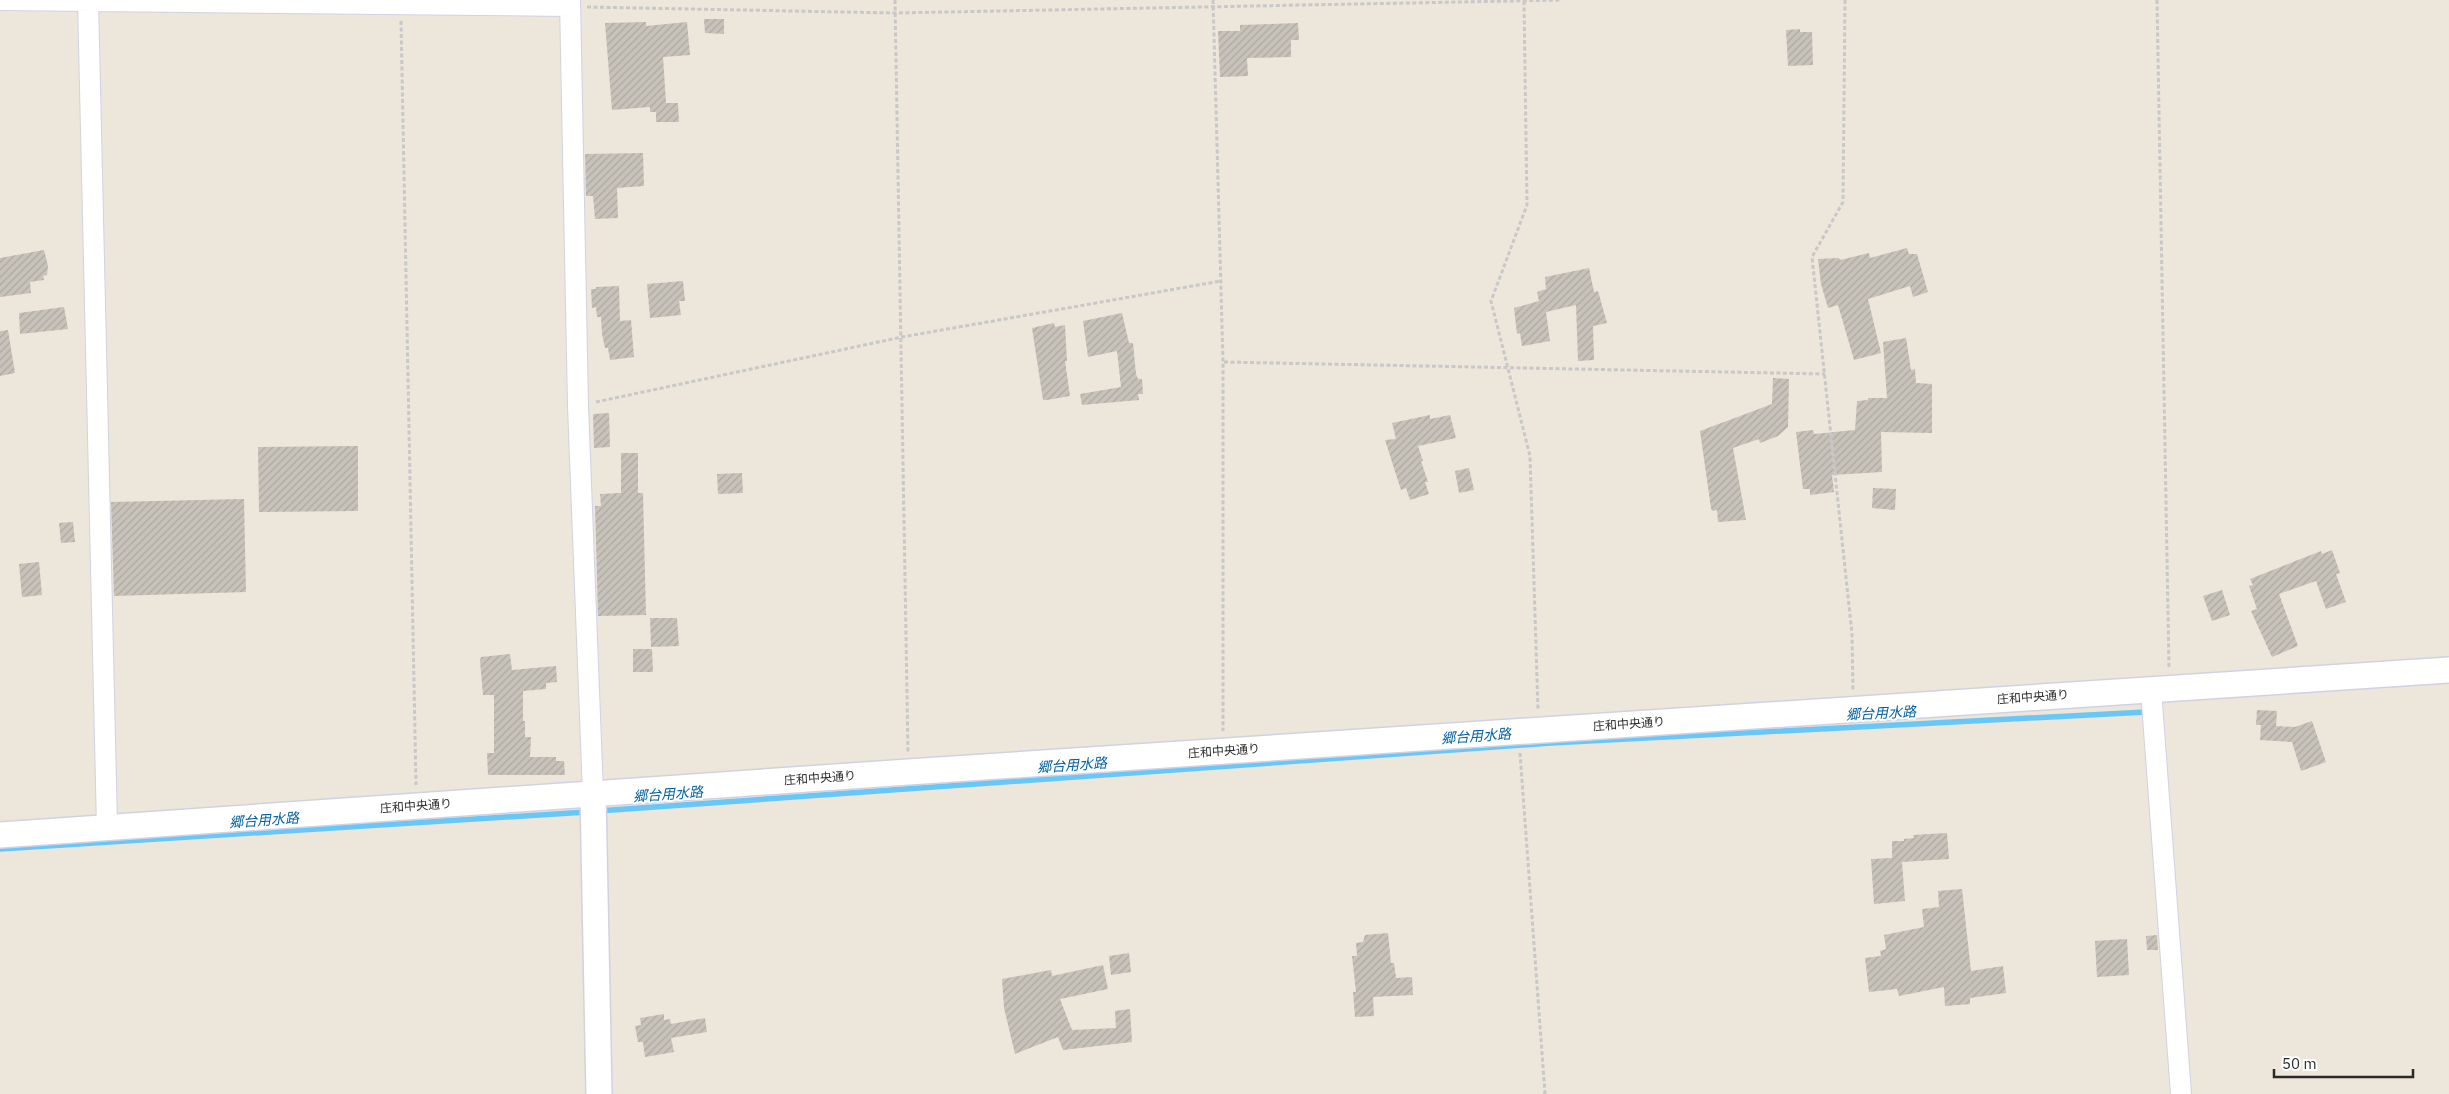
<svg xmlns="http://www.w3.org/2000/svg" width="2449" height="1094" viewBox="0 0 2449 1094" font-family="'IBM Plex Sans','Noto Sans JP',sans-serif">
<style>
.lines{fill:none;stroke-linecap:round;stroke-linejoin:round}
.stream{stroke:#67c7f6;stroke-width:5.5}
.building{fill:url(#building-hatch)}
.minor-casing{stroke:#d0d2e4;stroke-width:22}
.tertiary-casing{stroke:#d0d2e4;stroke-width:28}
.path{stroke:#c8c8c8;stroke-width:3;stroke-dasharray:4 2.5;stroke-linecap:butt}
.minor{stroke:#fff;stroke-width:20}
.tertiary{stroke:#fff;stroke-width:25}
.labels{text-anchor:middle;stroke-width:4;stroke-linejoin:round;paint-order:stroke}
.street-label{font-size:12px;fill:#2a2a2a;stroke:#fff}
.water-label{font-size:14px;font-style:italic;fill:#0563a2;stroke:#fff}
</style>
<defs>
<pattern id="building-hatch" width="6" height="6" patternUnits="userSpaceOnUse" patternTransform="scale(1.25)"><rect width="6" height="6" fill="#c8c3ba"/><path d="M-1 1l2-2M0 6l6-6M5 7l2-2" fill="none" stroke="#aca8a0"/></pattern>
</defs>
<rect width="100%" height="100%" fill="#ede6da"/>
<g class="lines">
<path class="stream" d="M598,811L1551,743L2146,712
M0,849L587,812"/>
</g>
<path class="building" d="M704,19H724V34L705,33Z
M646,22V26L687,22L690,55L663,57L666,103H678L679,122H656V112H650V107L612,110L605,23Z
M1298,23L1299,40H1291V57L1247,58L1248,76L1220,77L1218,31H1240V25Z
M1800,29V32H1812L1813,65L1788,66L1786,30Z
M643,153L644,186L617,188L618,218L595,219L593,196H586L585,154Z
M1907,248L1909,254H1917L1928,292L1913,297L1910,286L1868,299L1881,353L1854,360L1838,305L1828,308L1821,284L1818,259L1839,258L1840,260L1869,253L1870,258Z
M44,250L48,266L47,275L43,276L44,280L30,282L31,293L0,297V258Z
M1589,268L1594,292L1598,291L1607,323L1593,326L1594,360L1578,361L1576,305L1546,312L1550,341L1522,346L1520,333L1517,334L1514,308L1539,301L1537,292L1546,289L1545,277Z
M683,281L685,301H679L681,315L650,318L647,284Z
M619,286L620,321L631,320L634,357L610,360L608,348H605L602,334L601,317H597L596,307L592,308L591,289H596V287Z
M64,307L68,329L20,334L19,313Z
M1122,313L1129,343H1133L1136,374L1138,379H1142L1143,394H1138L1139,400L1082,405L1080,394L1121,387L1117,351L1088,357L1083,321Z
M1054,323L1055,327L1065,325L1067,361H1065L1070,396L1047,400H1043L1032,328Z
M8,330L15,373L0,376V331Z
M1906,338L1911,370L1915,369L1916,383L1932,384V433L1881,432L1882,472L1832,475L1834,492L1810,495V489H1803L1796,432L1813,430L1814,434L1855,430L1857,401L1868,400V398H1887L1883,342Z
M1773,378L1789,379L1788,427L1778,436L1760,443L1759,439L1733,448L1746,520L1718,522L1717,510L1712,511L1711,508L1700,431L1772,404Z
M609,413L610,447L594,448L593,414Z
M1430,415V419L1450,415L1456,438L1418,446L1423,461H1421L1428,482H1425L1429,494L1410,500L1406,488L1401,490L1385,440L1396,439L1392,423Z
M358,446V511L259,512L258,447Z
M621,453H638V493H643L646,615L598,616L595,506H601L600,494L621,493Z
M1469,468L1474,490L1459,493L1455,471Z
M742,473L743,493L718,494L717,474Z
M1873,488L1896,489L1895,510L1872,508Z
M244,499L246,592L114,596L111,502Z
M73,522L75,542L61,543L59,523Z
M2332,550L2340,573L2336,574L2346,602L2326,609L2316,581L2279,594L2298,646L2272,657L2251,611L2257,609L2249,586L2253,585L2250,579L2321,551L2322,554Z
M39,562L42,595L22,597L19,564Z
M2222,590L2230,615L2212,621L2203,596Z
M650,618H677L679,646L651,647Z
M633,649H652L653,672H633Z
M510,654L512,670L556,666L557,682L546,683V689L523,691V721H525V737H531L530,757H556V761H564L565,775H488L487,753H494V695H483L480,661L481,657Z
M2257,710L2277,711L2276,726L2295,727L2312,721L2326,762L2301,771L2292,742L2260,740L2261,725H2256Z
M1947,833L1949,859L1902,862L1905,901L1874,904L1871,859L1892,858V841H1904V839L1914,838L1913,835Z
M1962,889L1971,971L2003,966L2006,993L1970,998V1004L1945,1006L1944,987L1899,996L1897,989L1869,992L1865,958L1881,956L1880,951L1886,949L1884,935L1924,927L1922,909L1939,907L1938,891Z
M1388,933L1391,963H1394L1396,978L1412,977L1413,995L1373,997L1374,1016L1355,1017L1353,992H1356L1352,956H1357L1356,943L1363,942L1365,935Z
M2157,935L2158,950H2147L2146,936Z
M2127,939L2129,975L2097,977L2095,941Z
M1129,953L1131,972L1111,975L1109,956Z
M1103,965L1108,989L1060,999L1072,1030L1116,1028L1115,1011L1130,1009L1132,1042L1063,1050L1058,1037L1015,1054L1004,1008L1002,979L1051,970L1052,976Z
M664,1014V1020L670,1019L671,1024L705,1018L707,1032L671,1038L674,1052L645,1057L643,1042H638L635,1026L641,1025L640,1018Z"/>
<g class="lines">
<g class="minor-casing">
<path id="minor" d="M0,0L570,6
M88,0L107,827
M570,0L578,406L593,794
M2151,690L2181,1094"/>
</g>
<g class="tertiary-casing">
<path id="tertiary" d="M593,794L599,1094
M0,835L908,772L2449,670"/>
</g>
<path class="path" d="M895,0L908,752
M1213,0L1223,362V731
M1845,0L1843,202L1812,257L1852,634L1853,690
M2157,0L2169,669
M1524,1L1527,205L1491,301L1530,456L1538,710
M587,7L895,13L1561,0
M401,21L416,785
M1224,362L1825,374
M596,402L902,337L1221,281
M1520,753L1545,1094"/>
<use href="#minor" class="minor"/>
<use href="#tertiary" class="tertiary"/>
</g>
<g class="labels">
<g class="street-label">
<text transform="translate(2033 697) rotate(-4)" y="4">庄和中央通り</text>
<text transform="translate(1629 724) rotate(-4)" y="4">庄和中央通り</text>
<text transform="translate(1224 751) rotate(-4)" y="4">庄和中央通り</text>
<text transform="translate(820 778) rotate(-4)" y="4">庄和中央通り</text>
<text transform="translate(416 806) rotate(-4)" y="4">庄和中央通り</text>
</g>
<g class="water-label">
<text transform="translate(1881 713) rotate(-3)" y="5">郷台用水路</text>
<text transform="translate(1476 736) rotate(-4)" y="5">郷台用水路</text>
<text transform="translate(1072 765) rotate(-4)" y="5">郷台用水路</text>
<text transform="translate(668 794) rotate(-4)" y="5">郷台用水路</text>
<text transform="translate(264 820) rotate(-4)" y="5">郷台用水路</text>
</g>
</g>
<path d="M2274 1069v8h139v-8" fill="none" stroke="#2a2a2a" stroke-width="2.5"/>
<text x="2282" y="1069" font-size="15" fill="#2a2a2a" stroke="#ffffff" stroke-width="4" paint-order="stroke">50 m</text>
</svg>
